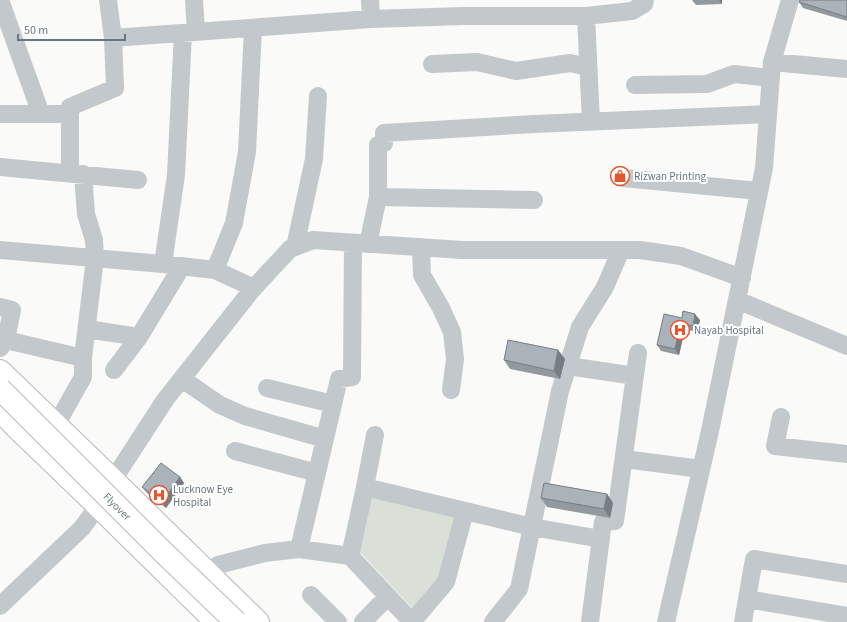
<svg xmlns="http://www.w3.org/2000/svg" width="847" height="622" viewBox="0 0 847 622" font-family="'Source Sans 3',sans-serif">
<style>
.green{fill:#dadfd7}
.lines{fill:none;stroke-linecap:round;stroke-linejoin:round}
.major-casing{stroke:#b5babe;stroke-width:24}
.minor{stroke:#c3c8cc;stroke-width:18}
.major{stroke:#fff;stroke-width:22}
.major-bridge-casing{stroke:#b5babe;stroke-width:24;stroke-linecap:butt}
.major-bridge{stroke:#fff;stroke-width:22}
.wall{fill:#929a9f}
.shaded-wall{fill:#777d82}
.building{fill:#aab3b9;stroke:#777d82}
.labels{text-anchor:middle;stroke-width:4;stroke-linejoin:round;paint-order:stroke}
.poi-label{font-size:11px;fill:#657683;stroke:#fff;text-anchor:start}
.street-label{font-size:11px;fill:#657683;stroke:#fff}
</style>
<rect width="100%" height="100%" fill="#fafaf8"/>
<path class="green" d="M371,492L458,515L441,580L416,612L358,550Z"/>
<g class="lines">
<g class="major-casing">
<path id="major" d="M0,371L113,480L258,622
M0,410L16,427L98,506L216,622"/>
</g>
<path class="minor" d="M0,0L41,114
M194,0L196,32
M370,0L371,19
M586,16L632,11L644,4L645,0
M113,38L371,19L463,16H586L591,122
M772,62L847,69
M432,64L477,62L516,71L570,63L588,67
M635,85L707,84L734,74L771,78
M0,114H70
M0,167L138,180
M70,173V107L115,88L113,38L108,0
M623,178L759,191
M378,197L534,200
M368,244L378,197V145L384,143V133L534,124L768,114
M295,247L314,159L318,96
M421,247L422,275L441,308L452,332L455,359L451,390
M0,250L163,264L215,270L254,288
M163,264L176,175L183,33
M215,270L234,223L247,152L253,28
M737,300L847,346
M0,307L12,310L6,340L0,348
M87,329L139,337
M6,340L83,358
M568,366L635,376
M114,370L139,337L182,266
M182,379L220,405L245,416L325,439
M267,388L333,404
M781,417L775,446L847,454
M56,425L83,377V358L95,258L94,240L86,214L83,174
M375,435L365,487L350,556L412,622
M235,451L317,473
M624,459L701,469
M365,487L532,527L601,539
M299,549L339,379L352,377L353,243
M209,573L218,565L265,553L299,549L350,556
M311,595L338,622
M747,599L847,616
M0,606L82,528L98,506L113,480L165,400L251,291L290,249L313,240L462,250H640L681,256L742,278
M363,622L388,596
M412,622L446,582L465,511
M493,622L519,589L560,391L580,327L605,287L621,250
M590,622L603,522L615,521L638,353
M666,622L710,431L764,168L772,62L790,0
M743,622L754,559L847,574"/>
<use href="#major" class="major"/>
<g class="major-bridge-casing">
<g id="major-bridge">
<path id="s1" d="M0,389L163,552L236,622"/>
</g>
</g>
<use href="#major-bridge" class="major-bridge"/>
</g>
<path class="wall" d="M692,0H722V4L696,5Z
M847,0V21L803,8L799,2Z
M682,318L700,320L697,332L685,329L679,355L661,351L657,345Z
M558,350L565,359L560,379L510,369L504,360Z
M180,477L184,483L166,508L147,493L142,487Z
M607,494L613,503L610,518L547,507L541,498Z"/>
<path class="shaded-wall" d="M719,0H722V4Z
M695,314L700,320L697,332L693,326Z
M681,323L685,329L679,355L675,349Z
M558,350L565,359L560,379L554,371Z
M180,477L184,483L166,508L162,502Z
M607,494L613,503L610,518L604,509Z"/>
<path class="building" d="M800,0H847V17L799,2Z
M683,311L695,314L693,326L681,323L675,349L657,345L664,314L682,318Z
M508,340L558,350L554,371L504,360Z
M161,463L180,477L162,502L142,487Z
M544,483L607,494L604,509L541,498Z"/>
<defs>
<g id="shop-ring" transform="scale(1)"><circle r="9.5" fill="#fff" stroke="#e4572e" stroke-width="1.5"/><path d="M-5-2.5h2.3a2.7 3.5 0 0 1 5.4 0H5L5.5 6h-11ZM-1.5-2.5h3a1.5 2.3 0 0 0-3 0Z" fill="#e4572e"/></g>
<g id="hospital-ring" transform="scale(1)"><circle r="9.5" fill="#fff" stroke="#e4572e" stroke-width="1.5"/><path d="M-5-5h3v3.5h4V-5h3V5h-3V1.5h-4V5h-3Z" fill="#e4572e"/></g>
</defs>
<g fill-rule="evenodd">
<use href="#shop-ring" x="620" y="176"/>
<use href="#hospital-ring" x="680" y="330"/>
<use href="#hospital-ring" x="159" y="495"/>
</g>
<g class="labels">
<g class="poi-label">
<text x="634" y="180">Rizwan Printing</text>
<text x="694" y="334">Nayab Hospital</text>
<text x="173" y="493">Lucknow Eye<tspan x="173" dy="13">Hospital</tspan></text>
</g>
<g class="street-label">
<text dy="4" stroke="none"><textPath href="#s1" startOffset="166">Flyover</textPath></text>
</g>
</g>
<path d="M18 34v6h107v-6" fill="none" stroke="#657683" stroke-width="2"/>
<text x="24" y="34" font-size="12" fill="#657683" stroke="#ffffff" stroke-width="3" paint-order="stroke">50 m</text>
</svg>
